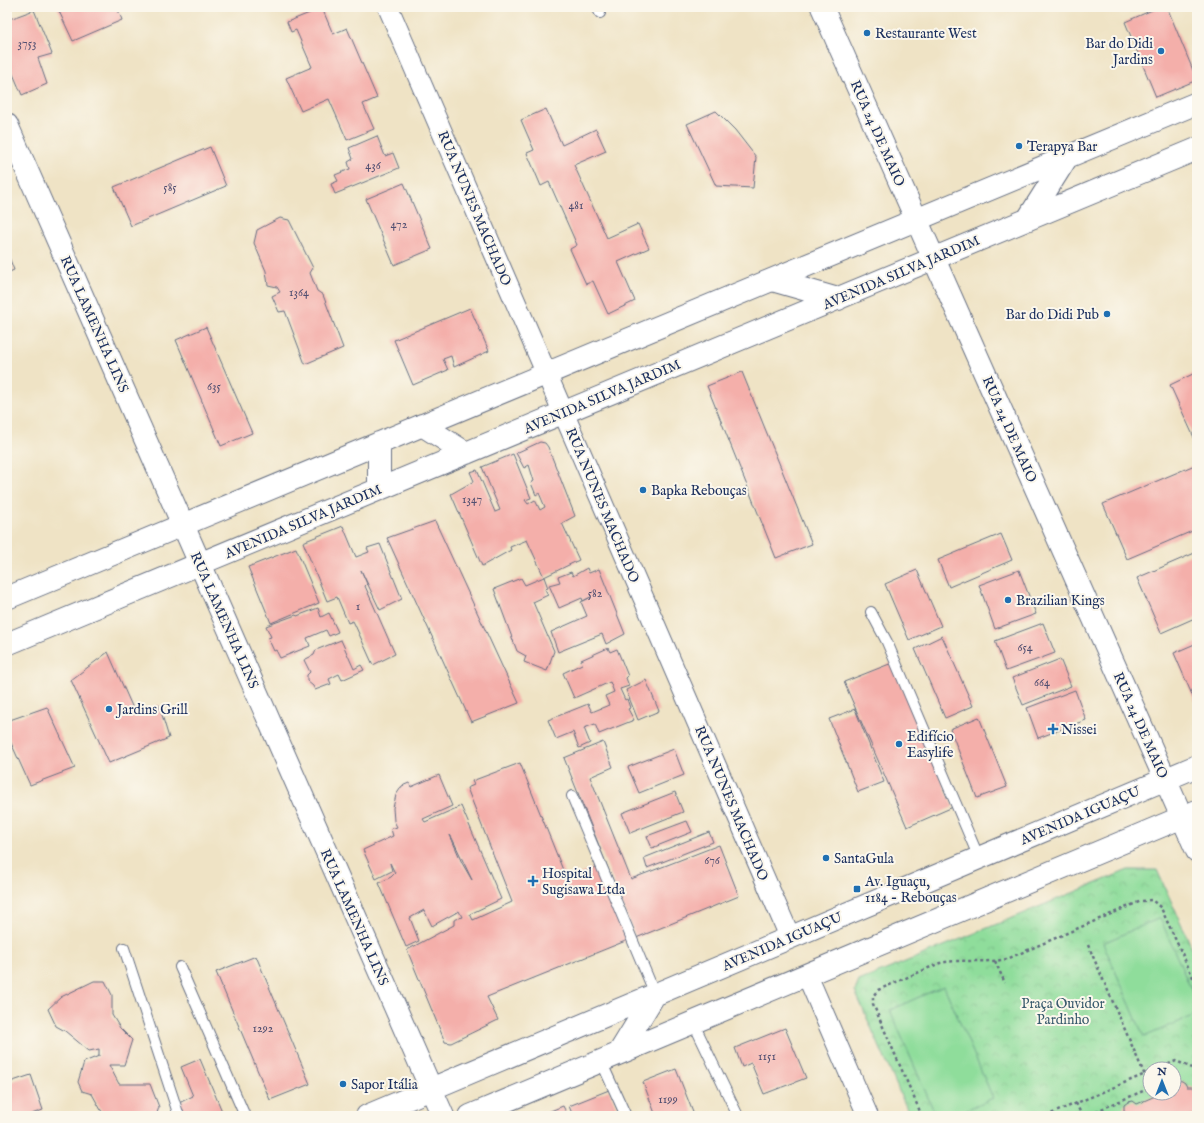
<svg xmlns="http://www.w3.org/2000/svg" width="1204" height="1123" viewBox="0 0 1204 1123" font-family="'IM FELL English',serif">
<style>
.park{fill:url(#park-crowns);stroke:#55867c;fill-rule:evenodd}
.pitch{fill:#8fdd9b;stroke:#55867c}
.building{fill:#f4afaa;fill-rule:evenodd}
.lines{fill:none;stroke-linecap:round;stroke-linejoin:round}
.lane-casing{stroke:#656e82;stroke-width:12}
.street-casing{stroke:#656e82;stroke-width:22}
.secondary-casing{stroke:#656e82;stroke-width:24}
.primary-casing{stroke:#656e82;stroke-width:24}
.path{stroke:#656e82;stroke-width:2.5;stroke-dasharray:3 3;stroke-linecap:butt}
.lane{stroke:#fff;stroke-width:10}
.street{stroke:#fff;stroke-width:20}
.secondary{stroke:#fff;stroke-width:22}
.primary{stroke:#fff;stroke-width:22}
.poi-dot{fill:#1f6fb2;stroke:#fbf7ec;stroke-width:1.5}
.labels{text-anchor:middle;stroke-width:4;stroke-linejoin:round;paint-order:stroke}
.number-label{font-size:12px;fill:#514f71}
.poi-label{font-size:14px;fill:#1b2f5e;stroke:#fbf7ec;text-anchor:start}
.street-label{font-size:14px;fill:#1b2f5e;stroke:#fbf7ec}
.park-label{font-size:14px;fill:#385a6d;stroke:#fbf7ec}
</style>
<defs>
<pattern id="park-crowns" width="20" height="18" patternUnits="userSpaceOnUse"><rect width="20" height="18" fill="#8fdd9b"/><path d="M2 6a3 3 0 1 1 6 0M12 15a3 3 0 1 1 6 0" fill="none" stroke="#7bbe88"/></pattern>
</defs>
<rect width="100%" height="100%" fill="#fbf7ec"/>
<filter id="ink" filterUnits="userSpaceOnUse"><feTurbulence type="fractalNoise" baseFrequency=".025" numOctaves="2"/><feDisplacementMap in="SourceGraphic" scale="8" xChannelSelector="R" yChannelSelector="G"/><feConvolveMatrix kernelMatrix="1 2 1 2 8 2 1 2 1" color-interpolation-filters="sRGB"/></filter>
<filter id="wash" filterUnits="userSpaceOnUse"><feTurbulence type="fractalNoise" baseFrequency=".012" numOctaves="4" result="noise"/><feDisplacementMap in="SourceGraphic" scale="16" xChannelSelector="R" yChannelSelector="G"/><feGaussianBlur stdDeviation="0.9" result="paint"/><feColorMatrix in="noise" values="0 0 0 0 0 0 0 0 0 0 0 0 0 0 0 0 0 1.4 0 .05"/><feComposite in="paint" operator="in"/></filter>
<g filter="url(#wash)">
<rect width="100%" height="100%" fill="#efe3c5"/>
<path class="park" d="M1128,870H1157L1197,959V1116H910L855,991L859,981ZM1150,1069H1174V1093H1150Z"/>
<path class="pitch" d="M1160,918L1197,1003V1014L1144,1037L1103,943Z
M944,986L993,1098L952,1116H936L890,1010Z"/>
<g id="blocks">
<path class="building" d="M57,7H117L122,20L73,41Z
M1159,7H1167L1197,80L1156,97L1125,22Z
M322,8L333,34L347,28L377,98L363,104L374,129L347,140L329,99L301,111L286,78L312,67L296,30L291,32L287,22Z
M34,10L52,54L38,58L47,84L22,95L7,60V20Z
M546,109L562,145L596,129L606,151L574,165L607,238L638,224L649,248L618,262L635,301L608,314L593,281L586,284L570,249L577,245L549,182L541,186L527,153L534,150L521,120Z
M716,111L735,130L756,157L753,188L716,186L687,124Z
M377,136L385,156L393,153L399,168L335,194L331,184L338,181L335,175L350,169L348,162L353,159L349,148Z
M210,147L226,186L131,226L114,187Z
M404,183L432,249L394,265L366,199Z
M280,218L289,220L313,268L310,273L317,291L323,295L343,348L305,364L285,311L279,312L272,296L280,292L277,287L268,285L266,271L254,243L257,230Z
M7,252L14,270L7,273Z
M470,308L489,351L454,367L451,356L443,359L448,370L413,385L394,340Z
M206,327L252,433L221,446L176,340Z
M742,372L812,544L776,558L707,386Z
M1197,372V444L1170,385Z
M540,442L545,443L548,447L575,516L562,523L579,560L544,577L527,540L510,547L511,550L482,566L451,494L474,481L470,472L477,470L495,512L500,510L482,467L513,454L531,498L525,500L528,504L535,500L540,510L545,507L539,493L536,495L531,483L534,481L529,465L524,468L516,453Z
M1197,464V529L1127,559L1103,504Z
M435,521L519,703L471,722L387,538Z
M343,526L356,557L369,552L367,548L380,544L402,599L380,610L361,570L367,584L365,586L395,654L373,665L355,625L353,621L348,623L337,597L327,601L303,542Z
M1001,534L1012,560L949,587L938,560Z
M296,548L319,603L271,623L248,567Z
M1197,552V617L1161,633L1137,578Z
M587,568L589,573L599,569L625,634L606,644L602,634L558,652L551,632L587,616L581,602L591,597L583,601L582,598L559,608L549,585L560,582L558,577L571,572L573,576Z
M917,570L941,626L909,640L885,584Z
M1019,570L1036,614L995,629L979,585Z
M544,577L548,588L545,589L548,595L533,602L554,651L547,671L524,662L526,656L517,651L494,589L521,578L525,585Z
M318,608L321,617L329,613L338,632L329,636L326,630L307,638L310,646L280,658L276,650L274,651L268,638L271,637L266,626L296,615L297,616Z
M1043,623L1055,653L1006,671L995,641Z
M942,636L973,706L945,718L915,649Z
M341,640L354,669L361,665L364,670L342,680L339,674L329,679L331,684L315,690L313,686L307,681V675L310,672L304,660L314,655L316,650Z
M1197,643V703L1196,704L1174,653Z
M608,648L610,652L617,649L628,676L626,678L629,686L620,689L625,700L627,699L630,708L628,709L634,720L599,734L595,724L584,728L590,743L579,748L573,732L556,739L548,720L588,704L592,712L609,705L605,696L614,692L610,682L574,698L563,673L582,664L581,660Z
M108,652L135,713L159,705L169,738L109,763L71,680Z
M1060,659L1071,686L1023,705L1012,678Z
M892,663L953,807L907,827L844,682Z
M646,680L659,711L638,720L626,690Z
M1075,690L1086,720L1038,738L1027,708Z
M47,707L75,768L30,785L7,734V721Z
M855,709L884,782L858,792L829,719Z
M979,717L1007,787L977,798L950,729Z
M603,742L613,767L590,777L631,879L719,845L739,896L636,938L564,758Z
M674,749L684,775L639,793L628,767Z
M520,763L567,880L598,866L628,940L487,997L498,1020L451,1043L445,1042L407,950L454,925V920L462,917L459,911L432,926L424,910L410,918L419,941L406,947L379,883L391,877L395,873L390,863L392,871L376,879L363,850L393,836L391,829L397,827L394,821L393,808L396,795L402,786L409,783L411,787L439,775L452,806L423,819L425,822L461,806L501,899L470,914L473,920L512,902L467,788L474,785L472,781ZM450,835L452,838L472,880L462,863Z
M675,792L683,812L630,833L622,813Z
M687,821L692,832L652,848L647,836Z
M709,832L713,842L647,868L644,858Z
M256,956L310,1084L270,1100L216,972Z
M94,981H105L112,995V1015L120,1028L132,1040L124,1065H109L119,1084H150L159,1107L156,1116H100L102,1112L92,1094L82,1091L78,1082L84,1062L99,1056V1049L89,1051L65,1031L56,1026L48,1009L61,997Z
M785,1028L806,1078L764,1094L751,1063L742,1067L735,1048Z
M200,1059L224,1116H184L179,1103L193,1096L181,1067Z
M676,1069L694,1115L692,1116H656L643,1082Z
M31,1075L43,1110L26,1116H7V1083Z
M1177,1080L1182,1081L1185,1083L1187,1087H1192L1197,1090V1104L1195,1106L1197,1110L1196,1116H1127L1124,1110V1105L1128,1102L1133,1101L1137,1104L1162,1093H1174V1083Z
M609,1090L620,1116H573L569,1106Z
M563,1106L568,1116H538Z"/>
</g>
</g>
<g filter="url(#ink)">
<use href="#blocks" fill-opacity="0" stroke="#656e82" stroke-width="1"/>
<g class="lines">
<g class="lane-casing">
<path id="lane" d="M597,7L600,13
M871,612L887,642L979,858
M572,796L655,994
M124,948L179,1116
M180,967L245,1116
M693,1022L738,1116
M601,1061L626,1116"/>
</g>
<g class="street-casing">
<path id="street" d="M388,7L790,937
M807,975L868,1116"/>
</g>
<g class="secondary-casing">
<path id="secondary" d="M822,7L1197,851
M7,125L443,1116
M619,1053L655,994
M367,1116L1197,766
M470,1116L1197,811"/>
</g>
<g class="primary-casing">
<path id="primary" d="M1028,219L1067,157
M772,280L838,299
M422,425L466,453
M379,489V443
M7,598L1197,103
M7,644L1197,149"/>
</g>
<path class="path" d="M7,10L14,7
M1088,945L1150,1087
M995,961L1005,983
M1157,1069L1176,1061L1197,1070
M1076,1103L1082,1116
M922,1116L873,1004V996L878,990L940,963C962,958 985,964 1007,959L1141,901L1152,900L1161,908L1197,986
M1046,1116L1150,1072
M1085,1116L1150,1088"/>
<use href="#lane" class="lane"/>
<use href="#street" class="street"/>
<use href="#secondary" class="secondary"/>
<use href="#primary" class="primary"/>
</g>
</g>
<g class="poi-dot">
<circle cx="867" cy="33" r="4"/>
<circle cx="1161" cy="51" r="4"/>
<circle cx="1019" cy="146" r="4"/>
<circle cx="1107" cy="314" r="4"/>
<circle cx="643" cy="490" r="4"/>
<circle cx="1008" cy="600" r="4"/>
<circle cx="109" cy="709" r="4"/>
<path d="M1051 723h4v4h4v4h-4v4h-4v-4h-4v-4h4z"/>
<circle cx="899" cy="744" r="4"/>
<circle cx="826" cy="858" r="4"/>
<path d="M531 875h4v4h4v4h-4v4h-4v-4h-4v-4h4z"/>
<rect x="853" y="885" width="8" height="8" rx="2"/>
<circle cx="343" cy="1084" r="4"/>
</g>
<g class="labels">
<g class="number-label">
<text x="27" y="47">3753</text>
<text x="373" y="169">436</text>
<text x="170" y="191">585</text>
<text x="576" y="209">481</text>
<text x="399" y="228">472</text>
<text x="299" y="296">1364</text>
<text x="214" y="390">635</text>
<text x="472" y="503">1347</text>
<text x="595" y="597">582</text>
<text x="358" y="610">1</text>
<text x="1025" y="651">654</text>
<text x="1042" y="686">664</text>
<text x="712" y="864">676</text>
<text x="263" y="1032">1292</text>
<text x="767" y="1060">1151</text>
<text x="668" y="1103">1199</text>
</g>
<g class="poi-label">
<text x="875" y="38">Restaurante West</text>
<text x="1153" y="48" text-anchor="end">Bar do Didi<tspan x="1153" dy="16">Jardins</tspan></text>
<text x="1027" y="151">Terapya Bar</text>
<text x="1099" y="319" text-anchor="end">Bar do Didi Pub</text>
<text x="651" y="495">Bapka Rebouças</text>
<text x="1016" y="605">Brazilian Kings</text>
<text x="117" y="714">Jardins Grill</text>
<text x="1061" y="734">Nissei</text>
<text x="907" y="741">Edifício<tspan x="907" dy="16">Easylife</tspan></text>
<text x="834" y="863">SantaGula</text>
<text x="542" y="878">Hospital<tspan x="542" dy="16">Sugisawa Ltda</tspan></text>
<text x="865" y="886">Av. Iguaçu,<tspan x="865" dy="16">1184 - Rebouças</tspan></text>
<text x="351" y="1089">Sapor Itália</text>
</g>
<g class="street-label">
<text transform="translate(878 133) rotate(66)" y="5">RUA 24 DE MAIO</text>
<text transform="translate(475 208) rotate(67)" y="5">RUA NUNES MACHADO</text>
<text transform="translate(901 272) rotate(-23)" y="5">AVENIDA SILVA JARDIM</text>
<text transform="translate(95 324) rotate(66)" y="5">RUA LAMENHA LINS</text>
<text transform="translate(602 396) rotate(-23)" y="5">AVENIDA SILVA JARDIM</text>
<text transform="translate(1010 429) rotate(66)" y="5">RUA 24 DE MAIO</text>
<text transform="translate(603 505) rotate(67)" y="5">RUA NUNES MACHADO</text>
<text transform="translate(303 521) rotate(-23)" y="5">AVENIDA SILVA JARDIM</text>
<text transform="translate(225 620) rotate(66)" y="5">RUA LAMENHA LINS</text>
<text transform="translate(1141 725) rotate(66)" y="5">RUA 24 DE MAIO</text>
<text transform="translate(732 803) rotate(67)" y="5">RUA NUNES MACHADO</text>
<text transform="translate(1080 815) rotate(-23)" y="5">AVENIDA IGUAÇU</text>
<text transform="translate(355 917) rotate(66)" y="5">RUA LAMENHA LINS</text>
<text transform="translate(782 941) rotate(-23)" y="5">AVENIDA IGUAÇU</text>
</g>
<g class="park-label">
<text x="1063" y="1008">Praça Ouvidor<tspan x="1063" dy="16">Pardinho</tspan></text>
</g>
</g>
<rect width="1204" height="1123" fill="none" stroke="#fbf7ec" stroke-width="24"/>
<g transform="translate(1162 1081)"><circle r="19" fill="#fbf7ec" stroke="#a1a7b3"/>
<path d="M0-3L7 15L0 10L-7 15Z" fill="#1f6fb2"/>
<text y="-6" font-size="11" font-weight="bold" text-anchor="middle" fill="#1b2f5e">N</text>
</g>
</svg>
